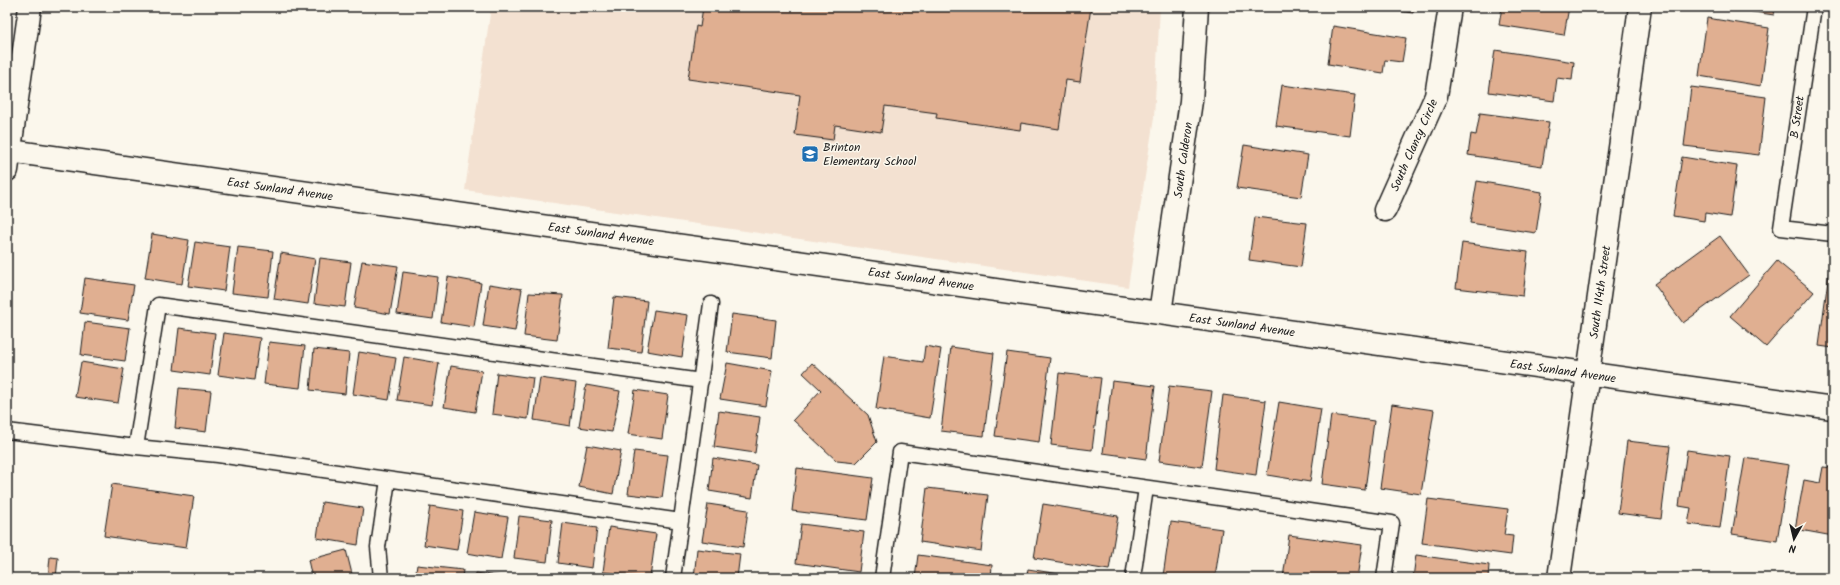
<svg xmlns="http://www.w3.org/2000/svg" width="1840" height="585" viewBox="0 0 1840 585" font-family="Kalam,sans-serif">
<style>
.built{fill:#f3e1d1}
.building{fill:#e0af91;stroke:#1c1c1c}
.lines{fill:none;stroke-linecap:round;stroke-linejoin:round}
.lane-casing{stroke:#1c1c1c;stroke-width:17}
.street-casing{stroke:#1c1c1c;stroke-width:25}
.secondary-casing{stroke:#1c1c1c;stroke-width:25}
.lane{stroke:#fbf7ec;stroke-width:14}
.street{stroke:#fbf7ec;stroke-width:22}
.secondary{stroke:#fbf7ec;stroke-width:22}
.labels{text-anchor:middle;stroke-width:3;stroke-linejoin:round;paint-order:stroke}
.street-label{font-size:12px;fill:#1c1c1c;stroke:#fbf7ec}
.poi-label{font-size:12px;fill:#1c1c1c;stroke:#fbf7ec;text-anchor:start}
</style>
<rect width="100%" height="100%" fill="#fbf7ec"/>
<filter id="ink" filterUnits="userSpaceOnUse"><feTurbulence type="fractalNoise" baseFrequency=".025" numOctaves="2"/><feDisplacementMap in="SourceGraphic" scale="8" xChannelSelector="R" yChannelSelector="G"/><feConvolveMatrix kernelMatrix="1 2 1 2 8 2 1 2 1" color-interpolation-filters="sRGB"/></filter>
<g filter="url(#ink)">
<path class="built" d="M491,7H1160L1154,118L1128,287L465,190Z"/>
<path class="building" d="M703,7H1091L1080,82L1066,80L1059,129L1021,123L1020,130L936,118L937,113L885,106L881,132L835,125L833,140L795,135L800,95L688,79L696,26L700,27Z
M1368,7H1414L1413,13Z
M1502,7H1569L1564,35L1499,25Z
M1720,7H1775L1774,15Z
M1707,18L1769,28L1761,86L1699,76Z
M1333,26L1406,38L1402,62L1385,60L1383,73L1328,64Z
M1495,50L1574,62L1572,80L1557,78L1554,101L1489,92Z
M1282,85L1355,95L1350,136L1276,126Z
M1691,87L1766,97L1759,155L1684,146Z
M1480,113L1549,122L1542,166L1468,155L1471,134L1476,135Z
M1244,145L1308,155L1301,197L1237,188Z
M1682,157L1737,166L1730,217L1705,213L1704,221L1673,216Z
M1477,181L1542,192L1536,233L1470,223Z
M1255,217L1307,223L1301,267L1249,260Z
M152,234L189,240L182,284L145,278Z
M1720,236L1749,275L1683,323L1654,284Z
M195,242L230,247L224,291L188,286Z
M1462,243L1528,252L1523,296L1456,288Z
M238,247L273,251L268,297L232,293Z
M281,253L315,259L308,304L274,299Z
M320,258L351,262L345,307L314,303Z
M362,261L398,266L390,314L354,308Z
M1777,261L1814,292L1766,347L1730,316Z
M403,272L438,277L433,319L397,314Z
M1829,272H1833V348L1819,346Z
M448,277L481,283L474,327L441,322Z
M85,278L134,285L128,320L80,313Z
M489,284L522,289L515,331L483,326Z
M529,293L563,295L557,340L524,336Z
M614,297L647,301L641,352L608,348Z
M654,310L688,315L682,357L647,351Z
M732,314L776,320L772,358L727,352Z
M85,322L130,328L125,361L81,355Z
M179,328L215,333L210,375L174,370Z
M224,333L260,338L254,380L218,375Z
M269,342L305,346L300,388L264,384Z
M925,346L941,349L930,418L876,409L884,356L923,362Z
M951,347L994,353L984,436L941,431Z
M314,349L349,353L345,394L310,390Z
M359,352L396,358L389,400L353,394Z
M1007,352L1050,358L1039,442L995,436Z
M404,357L439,363L432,405L397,400Z
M81,362L124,369L118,403L75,397Z
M727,363L772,371L766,406L720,399Z
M812,363L868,415L877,442L856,463L837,461L793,420L821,390L803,373Z
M451,366L482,371L475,412L444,407Z
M497,373L533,378L528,419L492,414Z
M1059,373L1101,378L1092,450L1051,445Z
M540,378L576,383L570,426L534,420Z
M1112,381L1155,386L1146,459L1103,453Z
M586,385L620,391L612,432L579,427Z
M1169,386L1212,391L1202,467L1159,461Z
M179,388L211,391L206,432L175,428Z
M635,390L668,395L662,439L628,434Z
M1223,395L1266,401L1256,475L1214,469Z
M1279,402L1321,409L1310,482L1267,475Z
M1392,404L1434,410L1421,494L1380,488Z
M719,411L760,417L755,453L714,447Z
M1331,415L1374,421L1365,490L1322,484Z
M1627,441L1670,446L1661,519L1618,513Z
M587,445L621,451L613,494L579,487Z
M1687,450L1730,456L1720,528L1688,524L1691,508L1679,506Z
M634,451L668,455L662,498L628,494Z
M713,458L757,465L752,498L709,491Z
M1745,458L1789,465L1777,541L1732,534Z
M1823,467L1833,468V536L1795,529L1804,480L1820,483Z
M797,468L873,478L867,520L792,511Z
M112,484L194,496L186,548L104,536Z
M927,488L988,495L981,551L920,542Z
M1428,499L1508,509L1504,535L1513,536L1511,555L1422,543Z
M322,502L363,508L358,545L317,538Z
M708,504L748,510L743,547L702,541Z
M1043,504L1118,516L1109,570L1034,558Z
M430,506L463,511L457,550L424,545Z
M474,512L508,517L501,559L467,553Z
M519,516L552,520L547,562L514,558Z
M1171,522L1222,529L1215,578H1176L1163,576Z
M563,523L597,528L592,568L558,563Z
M801,524L864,532L859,572L796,563Z
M609,527L656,534L650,578L603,572Z
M1289,535L1362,545L1357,578H1283Z
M697,549L740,554L737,578H694Z
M346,550L353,578H312L308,560Z
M918,555L992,565L991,578H915Z
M1416,555L1489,565L1488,578H1413Z
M50,557L58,558L56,578H48Z
M417,565L463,570L462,578H415Z
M1028,569L1084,578H1026Z
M476,573L510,578H475Z
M782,575L804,578H782Z"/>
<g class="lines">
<g class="lane-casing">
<path id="lane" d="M1814,7L1781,228L1833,234
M7,431L136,447L218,455L681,521
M136,447L158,305L701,381
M381,578L378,547L388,480
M673,578L711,304
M882,578L900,452L1392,523L1384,578
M1133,578L1146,488"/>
</g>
<g class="street-casing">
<path id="street" d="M10,151L1833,408
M1385,210L1436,96L1450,7
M1160,313L1191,101L1197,7
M1559,578L1640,7"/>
</g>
<g class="secondary-casing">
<path id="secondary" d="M7,170L30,7"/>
</g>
<use href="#lane" class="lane"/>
<use href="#street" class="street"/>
<use href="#secondary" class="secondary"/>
</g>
</g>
<defs>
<g id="school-square" transform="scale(0.9)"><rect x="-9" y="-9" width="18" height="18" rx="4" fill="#1f6fb2" stroke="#fbf7ec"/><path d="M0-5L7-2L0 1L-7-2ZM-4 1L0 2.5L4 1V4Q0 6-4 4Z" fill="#fff"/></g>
</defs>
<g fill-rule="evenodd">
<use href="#school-square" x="810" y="154"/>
</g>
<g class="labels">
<g class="street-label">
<text transform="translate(1797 117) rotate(-82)" y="4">B Street</text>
<text transform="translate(1414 145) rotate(-66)" y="4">South Clancy Circle</text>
<text transform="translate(1183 160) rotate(-82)" y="4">South Calderon</text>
<text transform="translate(280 189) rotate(8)" y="4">East Sunland Avenue</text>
<text transform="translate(601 234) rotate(8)" y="4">East Sunland Avenue</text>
<text transform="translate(921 279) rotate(8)" y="4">East Sunland Avenue</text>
<text transform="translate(1600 292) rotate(-82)" y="4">South 114th Street</text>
<text transform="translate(1242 325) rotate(8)" y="4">East Sunland Avenue</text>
<text transform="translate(1563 371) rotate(8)" y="4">East Sunland Avenue</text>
</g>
<g class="poi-label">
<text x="823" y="151">Brinton<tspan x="823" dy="14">Elementary School</tspan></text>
</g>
</g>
<rect width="1840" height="585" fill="none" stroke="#fbf7ec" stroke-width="24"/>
<rect x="12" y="12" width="1816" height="561" fill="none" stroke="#1c1c1c" stroke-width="1.5" filter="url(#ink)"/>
<g transform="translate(1794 539) rotate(188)" stroke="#fbf7ec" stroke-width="3" paint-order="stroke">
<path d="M0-3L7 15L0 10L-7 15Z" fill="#1c1c1c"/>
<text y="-6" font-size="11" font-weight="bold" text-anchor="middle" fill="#1c1c1c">N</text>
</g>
</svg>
